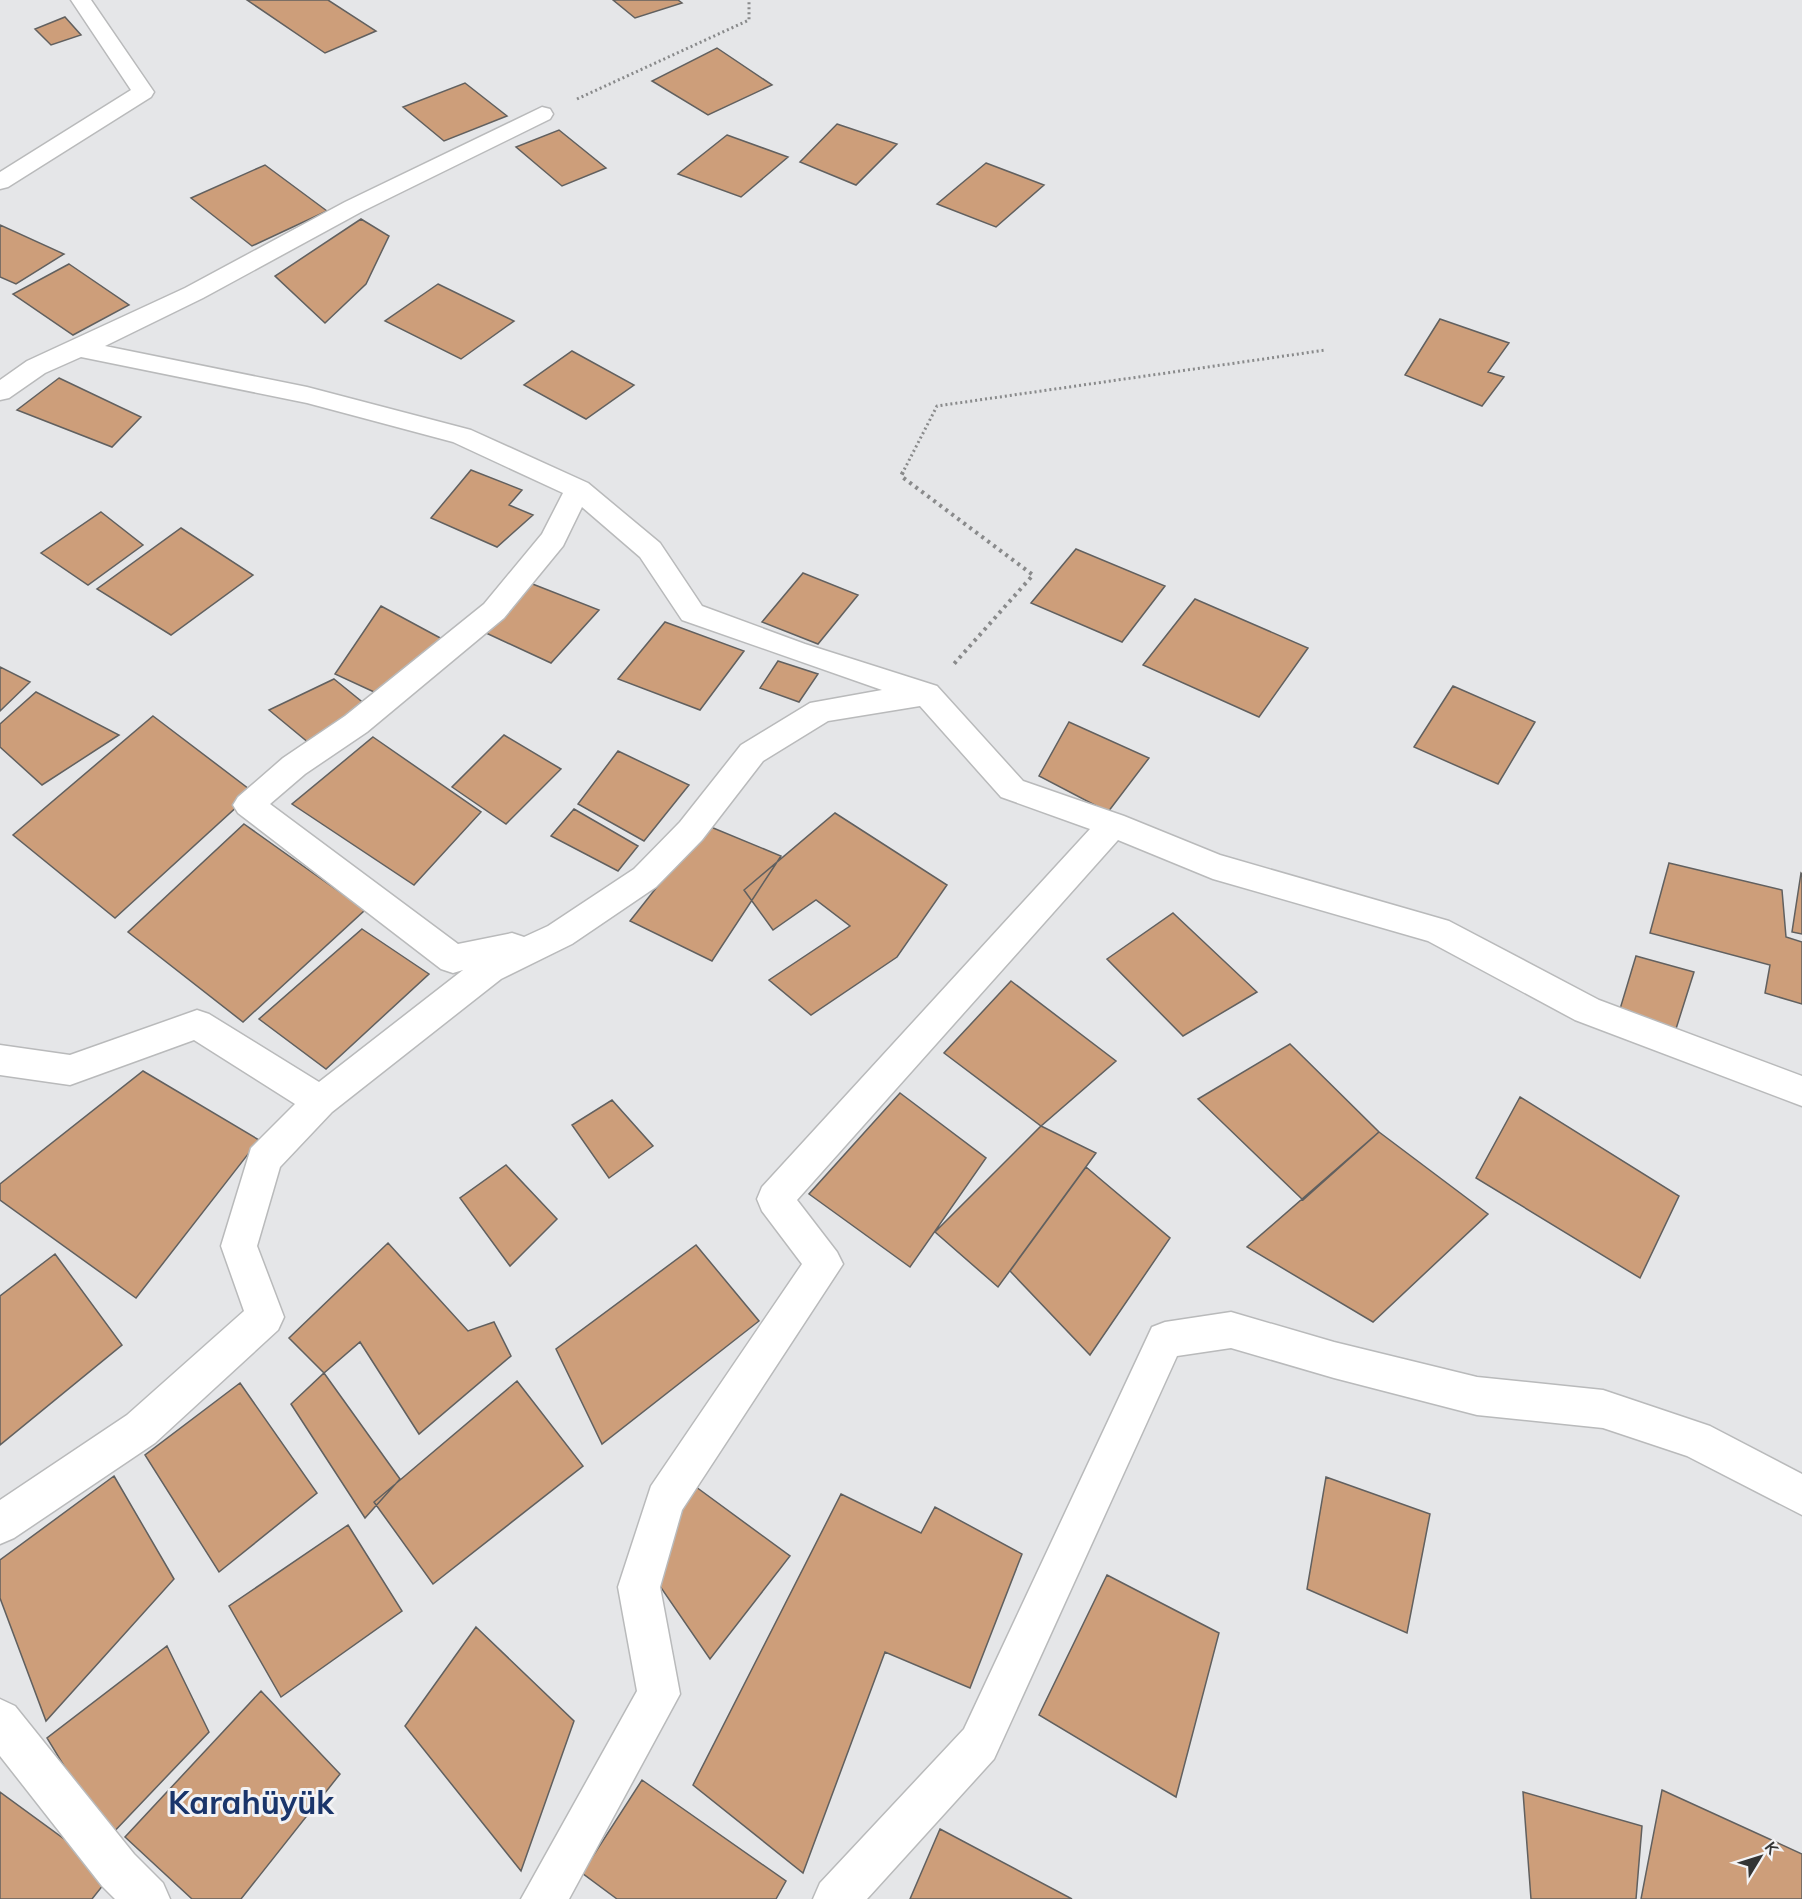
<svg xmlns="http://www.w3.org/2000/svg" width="1802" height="1899" viewBox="0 0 1802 1899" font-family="Mulish,sans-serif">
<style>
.building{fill:#cd9e7a;stroke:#61605f;stroke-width:1.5}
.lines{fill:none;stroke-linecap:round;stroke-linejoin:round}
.minor-casing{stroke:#b9babb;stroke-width:3}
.path-far1{stroke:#898a8b;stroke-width:3;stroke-dasharray:2 3;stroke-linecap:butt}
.path{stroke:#898a8b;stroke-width:4;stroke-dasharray:3 4.5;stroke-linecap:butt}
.minor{fill:#fff;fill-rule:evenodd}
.labels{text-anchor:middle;stroke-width:6;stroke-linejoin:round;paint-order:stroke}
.near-quarter-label{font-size:32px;font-weight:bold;fill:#1a356b;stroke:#f3f3f5}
</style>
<rect width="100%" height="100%" fill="#e5e6e8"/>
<path class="building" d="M247,0H328L376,31L325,53Z
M613,0H678L682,3L635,18Z
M65,17L81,35L51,45L35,29Z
M717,48L772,85L708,115L652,81Z
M465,83L507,116L444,141L403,107Z
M837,124L897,144L856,185L800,162Z
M559,130L606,168L562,186L516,147Z
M727,135L788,157L741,197L678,174Z
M986,163L1044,185L996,227L937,204Z
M265,165L327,211L252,246L191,198Z
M361,219L389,236L366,284L325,323L275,276Z
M0,225L64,254L16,284L0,277Z
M69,264L129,305L73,335L13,294Z
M438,284L514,321L461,359L385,321Z
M1440,319L1509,343L1488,372L1504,377L1482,406L1405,375Z
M572,351L634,385L586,419L524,385Z
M59,378L141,417L112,447L17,410Z
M471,470L522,490L509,505L533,515L497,547L431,518Z
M101,512L143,545L88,585L41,553Z
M181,528L253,575L171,635L97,589Z
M1076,549L1165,586L1122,642L1031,603Z
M803,573L858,595L818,644L762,622Z
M530,583L599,610L551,663L486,633Z
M1195,599L1308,648L1259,717L1143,665Z
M381,606L444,640L385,697L335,674Z
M665,622L744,651L700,710L618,679Z
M778,661L818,674L799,702L760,688Z
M0,667L30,682L0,711Z
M334,679L366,705L315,748L269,710Z
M1453,686L1535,722L1498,784L1414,747Z
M36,692L119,735L42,785L0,747V724Z
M153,716L253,792L115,918L13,835Z
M1069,722L1149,758L1108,812L1039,776Z
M504,735L561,769L506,824L452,787Z
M373,737L481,812L414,885L292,804Z
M618,751L689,785L644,841L578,804Z
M574,809L638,846L618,871L551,836Z
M835,813L947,885L897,957L811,1015L769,980L850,926L816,900L773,930L744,890Z
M244,824L365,910L243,1022L128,932Z
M706,825L781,856L712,961L630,921Z
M1669,863L1782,890L1786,937L1802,942V1004L1765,993L1770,965L1650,933Z
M1801,873L1802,874V934L1792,932Z
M1173,913L1257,992L1183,1036L1107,959Z
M362,929L429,974L326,1069L259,1019Z
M1636,956L1694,972L1675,1032L1620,1009Z
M1011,981L1116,1061L1041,1126L944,1053Z
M1290,1044L1379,1132L1303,1200L1198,1099Z
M143,1071L259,1140L136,1298L0,1200V1184Z
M900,1093L986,1158L910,1267L809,1194Z
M1520,1097L1679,1196L1640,1278L1476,1178Z
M612,1100L653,1146L609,1178L572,1125Z
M1041,1126L1096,1153L998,1287L935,1232Z
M1379,1132L1488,1214L1373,1322L1247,1247Z
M506,1165L557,1219L510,1266L460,1198Z
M1086,1167L1170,1238L1090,1355L1010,1271Z
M388,1243L468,1331L494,1322L511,1356L419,1434L360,1342L324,1373L289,1338Z
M696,1245L759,1321L602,1444L556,1349Z
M55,1254L122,1345L0,1445V1296Z
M324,1373L400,1479L365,1518L291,1404Z
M517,1381L583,1466L433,1584L374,1502Z
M240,1383L317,1493L219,1572L145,1455Z
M114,1476L174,1579L46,1721L0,1598V1560Z
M1326,1477L1430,1514L1407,1633L1307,1589Z
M692,1484L790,1556L710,1659L655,1579Z
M841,1494L921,1533L935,1507L1022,1554L970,1688L885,1652L803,1873L693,1785Z
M348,1525L402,1611L281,1697L229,1606Z
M1107,1575L1219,1633L1176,1797L1039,1715Z
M476,1627L574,1721L521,1871L405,1726Z
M167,1646L209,1732L108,1838L47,1738Z
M261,1691L340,1774L241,1899H192L125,1837Z
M642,1780L786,1881L776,1899H617L582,1873Z
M1662,1790L1802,1854V1899H1641Z
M0,1792L112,1874L92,1899H0Z
M1523,1792L1642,1826L1636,1899H1531Z
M940,1829L1072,1899H910Z"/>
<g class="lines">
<g class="minor-casing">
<path id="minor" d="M71,0H91L154,92L151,97L8,187L0,189V172L131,90Z
M542,107L550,109L553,114L550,119L361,212L203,298L105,346L307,387L471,430L588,483L660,543L702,606L805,644L937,686L1023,781L1124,816L1220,855L1449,921L1599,1000L1802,1076V1106L1575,1020L1428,941L1213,879L1118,840L797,1200L837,1252L843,1264L682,1510L660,1587L680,1694L569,1899H521L637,1691L618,1587L651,1486L802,1264L762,1211L757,1199L762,1187L1090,829L1001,797L920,706L828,721L763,761L702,840L656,887L572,944L501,979L332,1112L280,1167L257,1246L284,1317L278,1330L155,1443L14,1538L0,1544V1500L127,1415L244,1311L221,1246L251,1148L295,1104L194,1040L70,1085L0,1075V1045L70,1055L197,1010L209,1014L319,1082L463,970L453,973L441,969L238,813L233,805L238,797L283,758L345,716L484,604L542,534L563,493L453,442L307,403L81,357L45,373L9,398L0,400V380L27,361L185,288L345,202ZM582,507L640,557L682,620L882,690L810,703L741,745L680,822L634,869L548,926L524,937L512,933L458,944L270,804L305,774L367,732L504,618L563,546Z
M1231,1312L1334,1342L1477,1377L1603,1390L1710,1426L1802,1474V1515L1687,1456L1603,1428L1477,1415L1334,1378L1231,1348L1177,1356L994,1759L867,1899H813L820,1883L964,1729L1152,1327L1165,1322Z
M0,1699L15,1706L134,1854L163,1883L170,1899H115L102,1886L0,1756Z"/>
</g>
<path class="path-far1" d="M577,99L749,20V0
M902,474L937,406L1326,350"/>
<path class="path" d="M903,472L901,476L1033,575L953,665"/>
<use href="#minor" class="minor"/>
</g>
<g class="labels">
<g class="near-quarter-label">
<text x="251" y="1814">Karahüyük</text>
</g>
</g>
<g transform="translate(1760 1857) rotate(52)" stroke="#f3f3f5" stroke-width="4.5" paint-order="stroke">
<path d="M0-4.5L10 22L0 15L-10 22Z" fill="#333434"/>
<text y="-9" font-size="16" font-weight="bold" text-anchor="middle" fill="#333434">K</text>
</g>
</svg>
